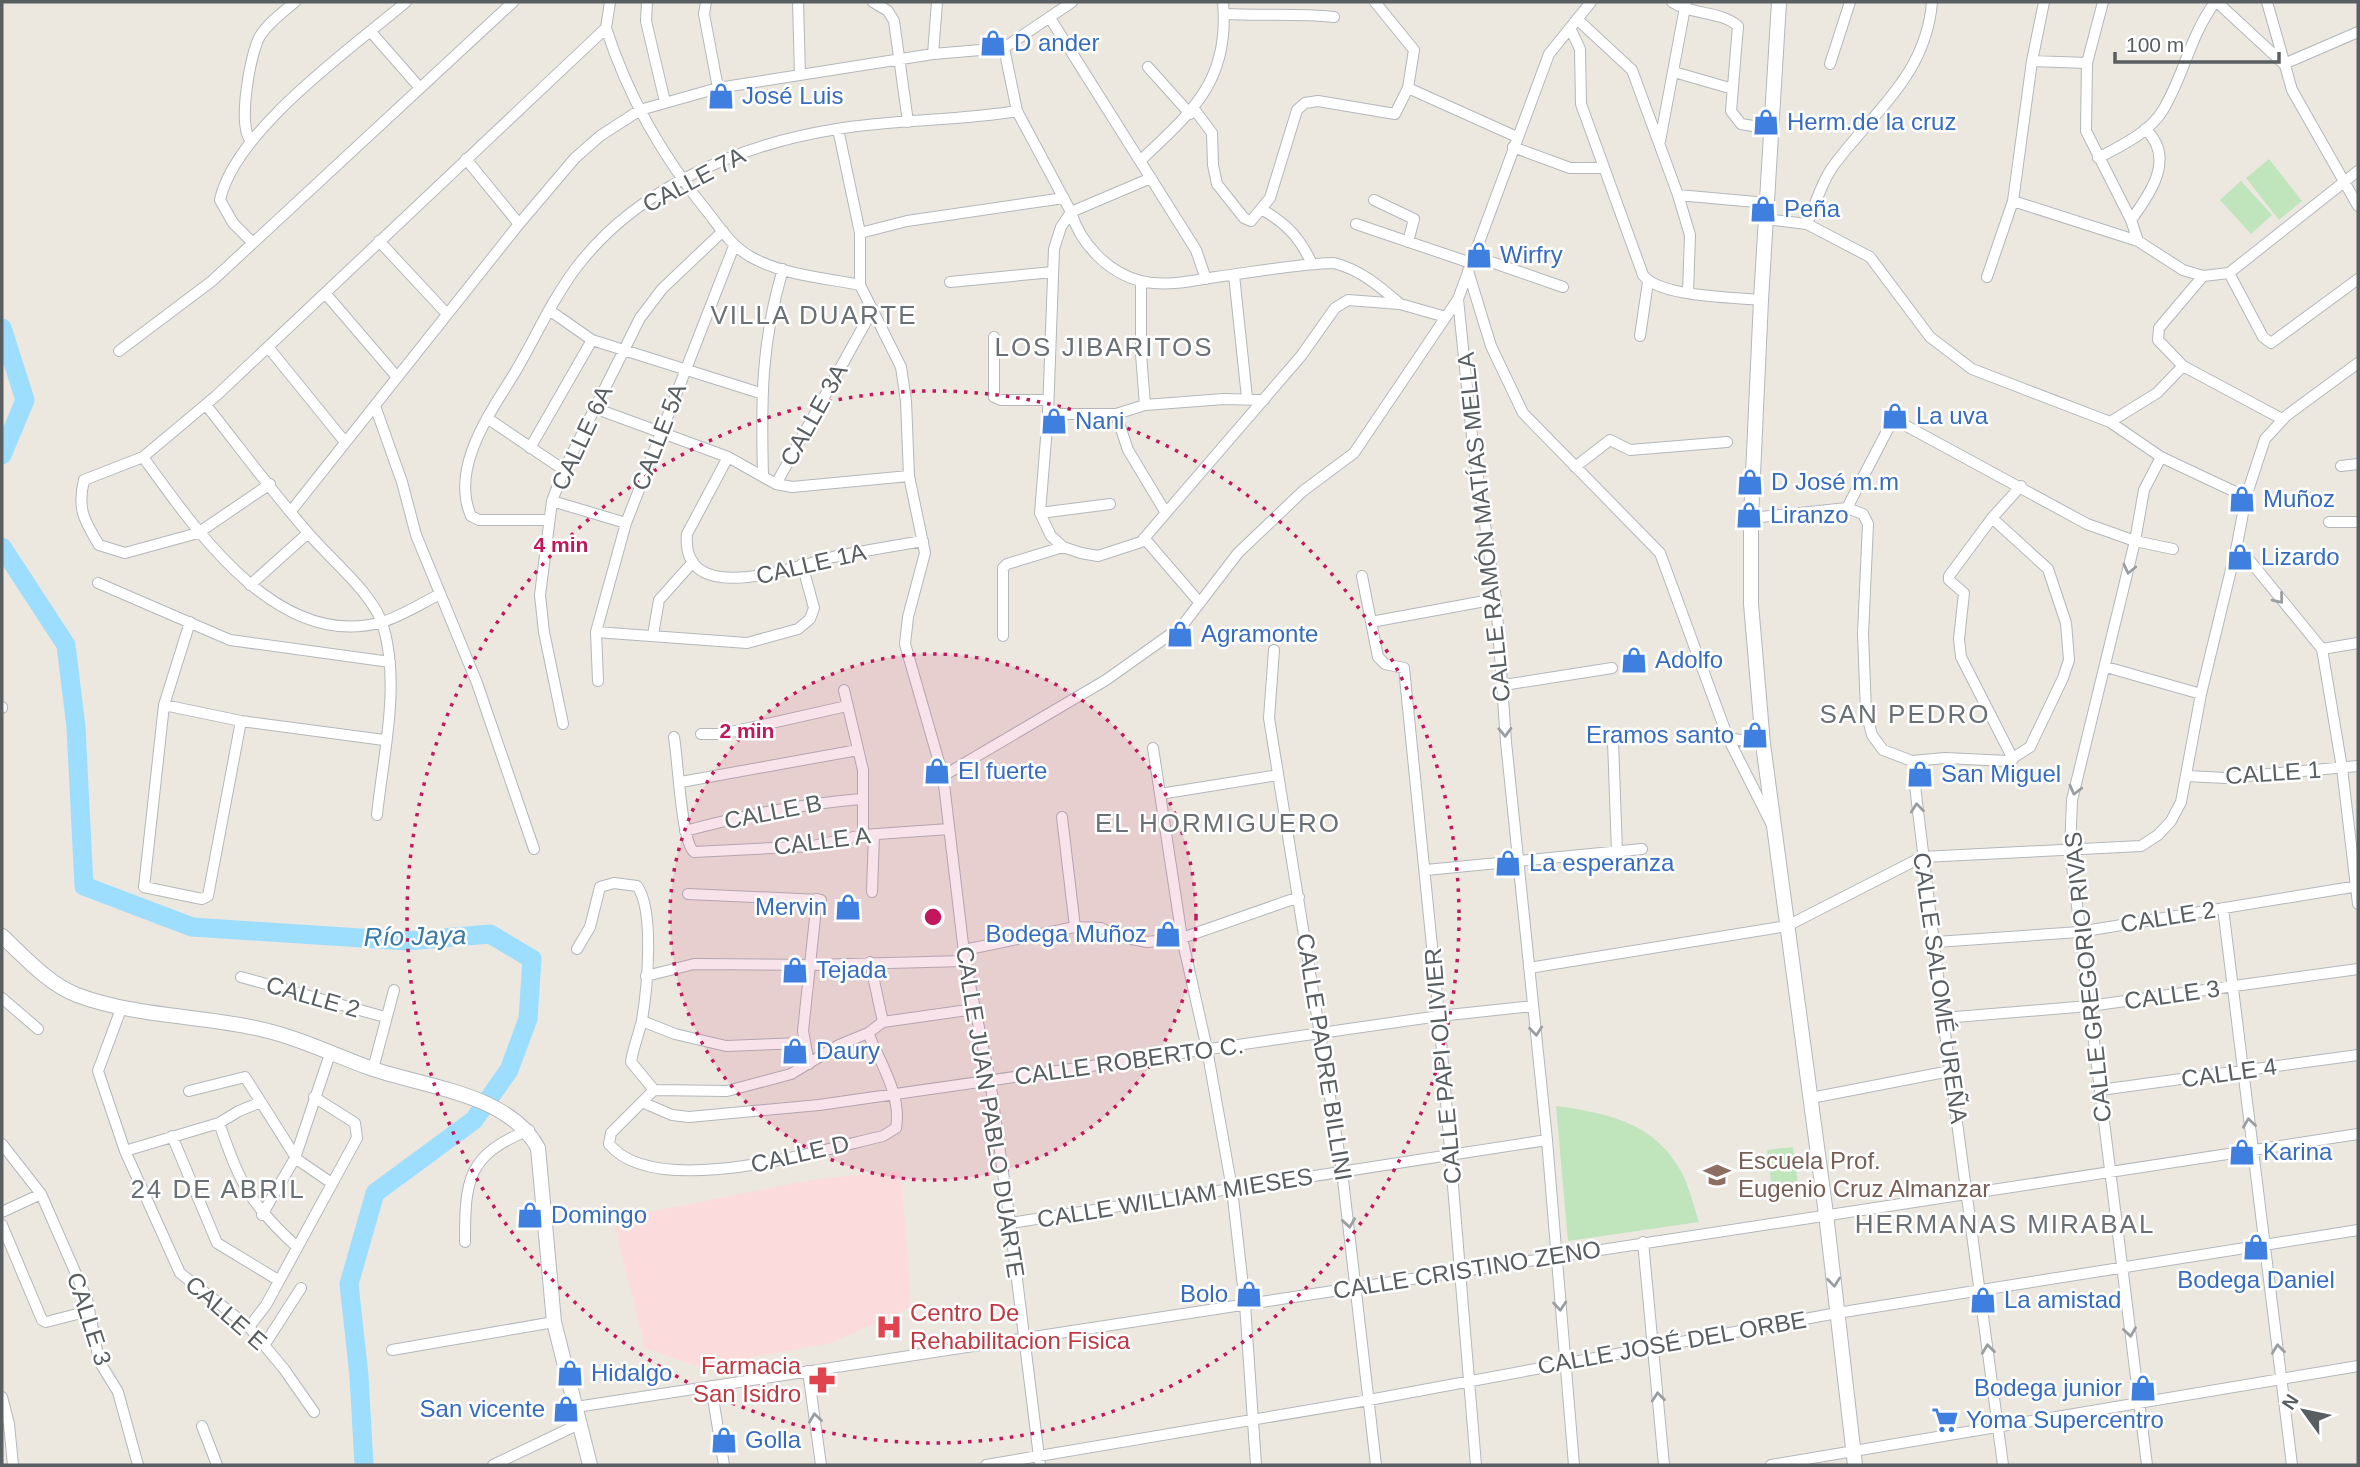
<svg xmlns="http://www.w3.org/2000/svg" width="2360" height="1467" viewBox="0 0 2360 1467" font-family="Arial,sans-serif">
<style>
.medical{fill:#fbdbdb}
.green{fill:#c0e4bc}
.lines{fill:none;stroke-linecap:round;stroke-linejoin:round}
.river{stroke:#9ddeff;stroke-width:19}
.minor-casing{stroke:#b3b7bb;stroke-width:12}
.tertiary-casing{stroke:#b3b7bb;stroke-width:16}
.minor{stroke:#fff;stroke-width:10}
.tertiary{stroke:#fff;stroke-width:14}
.oneway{stroke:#9b9ea0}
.ring{fill:none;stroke:#c2185b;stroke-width:3.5;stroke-dasharray:3.5 7}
.labels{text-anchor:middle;stroke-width:5;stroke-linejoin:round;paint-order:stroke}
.shop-label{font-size:24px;fill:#366cbe;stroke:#fff;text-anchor:start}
.street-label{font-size:24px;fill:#595e61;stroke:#fff}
.education-label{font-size:24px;fill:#785e54;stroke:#fff;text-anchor:start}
.health-label{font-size:24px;fill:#be3a42;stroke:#fff;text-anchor:start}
.neighbourhood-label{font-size:26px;letter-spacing:2px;fill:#6a7073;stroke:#fff}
.water-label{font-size:26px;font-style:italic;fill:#397aa7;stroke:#fff}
.centre{fill:#c2185b;stroke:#fff;stroke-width:3.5}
.ring-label{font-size:21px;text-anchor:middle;font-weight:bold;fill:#c2185b;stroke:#fff;stroke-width:5;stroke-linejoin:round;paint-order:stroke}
</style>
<rect width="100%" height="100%" fill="#ece8e0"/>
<path class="medical" d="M901,1171L911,1307L831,1343L699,1367L645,1348L613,1219L817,1179Z"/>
<path class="green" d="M2269,159L2302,201L2279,220L2246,178Z
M2241,181L2272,215L2251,234L2220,200Z
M1556,1106C1608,1113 1657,1123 1683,1175C1690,1190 1694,1207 1699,1222L1568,1241Z
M1793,1147L1799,1193L1773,1197L1767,1150Z"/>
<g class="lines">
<path class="river" d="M2,328L25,400L2,455
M2,547L66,645L76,727L84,886L192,927L407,941L490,934L532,959L528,1019L509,1070L474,1120L375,1193L349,1284L359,1376L364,1465"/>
<g class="minor-casing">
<path id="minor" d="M647,2L646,21L665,102
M706,2L704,14L718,88
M798,2L800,75
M873,2L888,11L894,21L908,122
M1375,2L1414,50L1408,88L1517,137
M1672,2C1692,15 1721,11 1738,26L1731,111L1741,124L1771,129
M2103,2L2087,63L2086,131L2131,220L2138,241L2183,270L2203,276L2229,273L2358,171
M2217,2L2284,64L2358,32
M2267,2L2292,90L2358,206
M1224,14C1261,16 1297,13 1334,17
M1050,18L1196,250L1206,279
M1577,19L1632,70L1678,195L1767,203
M606,28C628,97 664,159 710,215C722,231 733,247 751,257C783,275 825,278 860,285L901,367L906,401L909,476L925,553L908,617L905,644L943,776L965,961L990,1080L1010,1223L1040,1465
M1570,28L1580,49L1581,104L1643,275C1659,297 1733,297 1761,300
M371,32L420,88
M1004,48L1017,111L1071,212C1080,243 1108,273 1141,281C1165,287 1192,281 1216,277C1255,272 1295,264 1334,263C1361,270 1379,286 1399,303
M933,54L937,2
M2032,61L2087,63
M1830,64L1850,2
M1148,67L1190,114
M1674,72L1733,89
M1194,109L1212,133L1213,165L1217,184L1244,218L1251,221L1270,198L1297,110L1305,103L1318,101L1395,114L1408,88
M838,129L860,233V285
M251,141C237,127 250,53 260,36C268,23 283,12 295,2
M1660,141L1686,2
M1513,147L1570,168H1604
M2098,158C2121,146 2150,132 2163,110C2185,73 2189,38 2215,2
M466,159L519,224
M1141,160C1193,111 1230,80 1223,2
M1151,178L1071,212L1061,227L1054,249L1048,414L1040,513L1051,536L1063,547L1081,553L1098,556L1141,542L1301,356L1335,308L1348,300L1400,304L1446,317
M1678,195L1690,235L1688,292
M1374,200L1414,219L1408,242
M2013,201L2138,241
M1263,210C1287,224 1300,238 1312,264
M1766,219L1807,224L1870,257L1930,337L1972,369L2110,422L2161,457L2246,497
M2131,220C2151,193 2176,157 2145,129
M1356,224L1471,263
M1807,224C1815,205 1822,181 1834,165C1875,110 1926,75 1932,2
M860,233L907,221L1064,198
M379,241L447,314
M253,243L233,223L220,200C235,130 352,48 406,2
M1474,256L1563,287
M1468,271L1491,346L1523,413L1660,553L1728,738L1763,744
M2229,273L2263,337L2271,343L2358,279
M1234,275L1247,398
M2203,276L2159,328L2158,340L2183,366L2282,419
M1987,277L2013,201L2032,61L2044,2
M1141,281V354L1145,405
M950,282L1053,272
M325,293L397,377
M1458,299L1472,436L1496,599L1506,742L1547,1140L1574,1465
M549,310L592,340L760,393
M1640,336L1648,282
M994,337V397L1001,400H1048
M268,347L345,442
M119,351L212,281L513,2
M206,405C240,448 273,493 309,534C331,560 376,596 384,629C400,688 383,756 377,815
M375,406L402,482L416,535L477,683L534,849
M597,409L728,457L776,484L792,487L909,476
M1048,414H1116L1145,405L1224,399L1264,400
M1116,414L1128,450L1166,513
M487,418L564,470
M2110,422L2157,393L2183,366
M530,448L592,340
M143,457C195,529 278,652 382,622C402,616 422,603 440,594
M728,457L687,534C680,610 797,566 833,557C863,551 893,546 923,541
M2341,466L2358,464
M1575,467L1610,440L1630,450L1727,442
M763,476C761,400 761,343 783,269
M270,484L198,533L125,553L99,545C84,520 77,509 84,480L143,457L217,395L606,28L610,2
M776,484L873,309
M552,501L626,523
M1847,508L1863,514L1868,524L1863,634L1866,712L1872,735L1883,750L1912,761L1945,758L2008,761L2030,747L2063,678L2069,660L2066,623L2048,569L1992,518
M291,511L519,224L575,158L600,136L640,110L718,88L933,54L1004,48L1072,2
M1040,513L1110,504
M1751,518L1847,508L1888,429L1894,423H1901L2087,524L2135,541L2173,549
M547,520H479L471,516C450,468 490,413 514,374C535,339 551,301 576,268C636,188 741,144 837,129C897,119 958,121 1017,111
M2329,522H2358
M1144,538L1200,603
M2237,545L2322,649L2342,768L2358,904
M1362,576L1378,657L1385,664L1404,668L1439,1016L1476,1465
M98,583L230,640L390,662
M250,585L308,533
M190,622L164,705L144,887L202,899L208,896L241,721
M1371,622L1496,599
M596,632L626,523L734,246
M653,635L659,600L693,562
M1003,636V568L1007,564L1063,547
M2322,649L2358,643
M1274,650L1269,718L1342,1171L1376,1465
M2106,667L2201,694
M598,681L596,632L747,643L798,629L810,619L814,608L802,564
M1504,685L1612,668
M844,690L863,770V835
M164,705L241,721L384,740
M2,707V708
M563,724L544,632L540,595L552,501L564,470L640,318L662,289L723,231
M701,734H722L847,706
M674,737C678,759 681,841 694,852L813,846L863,835L949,829
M1728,738L1771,823
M1613,741L1617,852
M1153,748L1182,938L1207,1049L1232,1189L1245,1304L1256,1465
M2013,759L1961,657L1959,639L1964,593L1949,580V576L1992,518L2021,486
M1912,761L1943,1018L2003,1465
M943,776L1106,680L1182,626L1238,553L1303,491L1354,453L1458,299L1549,54L1591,2
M2187,776L2225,778L2358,766
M681,782L858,750
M1160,794L1278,775
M1062,817L1075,927
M685,831C744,815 800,804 861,799
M1426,870L1642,849
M872,892L874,834
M688,894L821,900
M2223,908L2292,1465
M1936,942L2079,932L2358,886
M577,949L590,927L600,887L614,883L637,886C655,910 647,990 642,1020C639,1034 633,1048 631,1062L654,1090
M964,950L1075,927L1101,928L1117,936L1147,942L1182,938L1299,897
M870,962L883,1022
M1529,968L1787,926L1922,857L2141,846L2158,835L2171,821L2181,802L2201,694L2237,545L2246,497L2265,439L2286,416L2358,363
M646,976L694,964L812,965L965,961
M241,977L385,1017
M2,998L38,1029
M121,1009L98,1071L125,1151L180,1273L249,1327L284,1369L314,1412
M1943,1018L2089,1006L2358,969
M642,1021L675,1034L726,1046L803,1043
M809,1064L803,1031L817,899
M373,1069L394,990
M654,1090L611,1133L609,1144C655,1201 820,1150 883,1136L896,1128C902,1096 880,1062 868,1033
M654,1090L727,1091L791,1074L839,1045L868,1033L883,1022L975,1009
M2100,1090L2358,1055
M189,1091L245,1077L295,1156
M1811,1098L1950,1071
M644,1103L672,1115L689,1117L819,1105L1439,1016L1533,1006
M219,1123C240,1183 249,1203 296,1246
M172,1136L217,1243L278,1280
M2,1144L41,1194L87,1299L99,1361L118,1392L138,1465
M125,1151L219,1123L239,1111L261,1102
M295,1158L330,1182
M2,1212L41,1194
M262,1215L295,1158L330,1054
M1010,1223L1547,1140
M2,1225L42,1320L46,1322L89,1311
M465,1242C465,1180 467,1155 529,1130
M1643,1242L1664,1465
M249,1327L266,1305L357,1138L355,1123L314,1097
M265,1344L301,1288
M392,1350L554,1322
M808,1371L821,1465
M711,1386L724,1465
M2,1397L9,1424L13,1465
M576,1407L2358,1134
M202,1426L217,1465
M493,1465L579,1424
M986,1465L1369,1400L1837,1313L2358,1230
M1771,1465L2358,1366
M2147,1465L2070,850L2072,800L2135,541L2144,490L2161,457"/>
</g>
<g class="tertiary-casing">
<path id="tertiary" d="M1779,2L1761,300L1751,518V604L1763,744L1826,1214L1855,1465
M2,936C24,956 48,984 77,995C136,1017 199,1015 260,1029C297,1037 334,1055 370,1068C424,1087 508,1093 538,1148L554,1322L590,1465"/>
</g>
<use href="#minor" class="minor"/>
<use href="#tertiary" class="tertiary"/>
</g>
<defs><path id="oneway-chevron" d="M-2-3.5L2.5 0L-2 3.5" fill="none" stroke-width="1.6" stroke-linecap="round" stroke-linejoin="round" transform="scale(1.75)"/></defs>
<g class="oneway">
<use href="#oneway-chevron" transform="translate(2129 569) rotate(103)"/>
<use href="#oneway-chevron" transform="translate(2279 599) rotate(51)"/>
<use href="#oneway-chevron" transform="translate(1505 732) rotate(88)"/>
<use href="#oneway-chevron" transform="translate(2075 790) rotate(104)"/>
<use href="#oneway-chevron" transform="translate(1917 808) rotate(-96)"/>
<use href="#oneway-chevron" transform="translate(1536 1031) rotate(84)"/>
<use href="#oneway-chevron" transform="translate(2249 1123) rotate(-98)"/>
<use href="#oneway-chevron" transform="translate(1349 1223) rotate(82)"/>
<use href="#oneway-chevron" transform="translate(1834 1282) rotate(84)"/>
<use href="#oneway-chevron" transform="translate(1560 1306) rotate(85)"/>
<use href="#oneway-chevron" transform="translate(2130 1332) rotate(82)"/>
<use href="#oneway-chevron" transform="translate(1988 1349) rotate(-97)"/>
<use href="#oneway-chevron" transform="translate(2278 1349) rotate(-97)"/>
<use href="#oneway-chevron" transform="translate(1658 1397) rotate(-96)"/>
<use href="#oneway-chevron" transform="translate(815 1418) rotate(-98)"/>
</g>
<circle cx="933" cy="917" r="263" fill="#c2185b" fill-opacity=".12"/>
<g class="ring">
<circle cx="933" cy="917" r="263"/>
<circle cx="933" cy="917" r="526"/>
</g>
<defs>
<g id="shop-bare" transform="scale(2.1)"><path d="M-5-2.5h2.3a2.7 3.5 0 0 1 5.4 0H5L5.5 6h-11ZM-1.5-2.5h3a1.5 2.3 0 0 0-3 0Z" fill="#3f7fe0" stroke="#fff" stroke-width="2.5" paint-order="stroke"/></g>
<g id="school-bare" transform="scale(2.1)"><path d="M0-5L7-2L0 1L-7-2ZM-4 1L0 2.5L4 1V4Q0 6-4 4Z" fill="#8d6e63" stroke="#fff" stroke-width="2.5" paint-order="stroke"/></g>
<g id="hospital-bare" transform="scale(2.1)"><path d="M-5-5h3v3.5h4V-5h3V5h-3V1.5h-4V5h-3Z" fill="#e0444e" stroke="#fff" stroke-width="2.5" paint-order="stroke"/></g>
<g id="pharmacy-bare" transform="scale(2.1)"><path d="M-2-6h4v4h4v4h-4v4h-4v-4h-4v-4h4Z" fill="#e0444e" stroke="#fff" stroke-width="2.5" paint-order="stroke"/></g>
<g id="supermarket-bare" transform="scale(2.1)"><path d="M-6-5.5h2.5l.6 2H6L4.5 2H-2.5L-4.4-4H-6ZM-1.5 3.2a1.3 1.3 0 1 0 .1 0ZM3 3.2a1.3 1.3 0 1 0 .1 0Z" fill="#3f7fe0" stroke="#fff" stroke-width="2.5" paint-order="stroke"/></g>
</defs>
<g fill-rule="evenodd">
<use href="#shop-bare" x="993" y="43"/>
<use href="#shop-bare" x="721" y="96"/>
<use href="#shop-bare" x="1766" y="122"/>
<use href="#shop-bare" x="1763" y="209"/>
<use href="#shop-bare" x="1479" y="255"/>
<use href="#shop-bare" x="1895" y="416"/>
<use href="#shop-bare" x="1054" y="421"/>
<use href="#shop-bare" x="1750" y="482"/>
<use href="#shop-bare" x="2242" y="499"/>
<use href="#shop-bare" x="1749" y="515"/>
<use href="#shop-bare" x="2240" y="557"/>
<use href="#shop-bare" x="1180" y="634"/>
<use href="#shop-bare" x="1634" y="660"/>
<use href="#shop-bare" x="1755" y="735"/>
<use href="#shop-bare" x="937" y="771"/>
<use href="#shop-bare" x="1920" y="774"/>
<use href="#shop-bare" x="1508" y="863"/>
<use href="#shop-bare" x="848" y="907"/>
<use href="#shop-bare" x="1168" y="934"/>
<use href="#shop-bare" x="795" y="970"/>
<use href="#shop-bare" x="795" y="1051"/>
<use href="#shop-bare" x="2242" y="1152"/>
<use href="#school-bare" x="1717" y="1175"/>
<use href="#shop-bare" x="530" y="1215"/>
<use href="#shop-bare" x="2256" y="1247"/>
<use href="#shop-bare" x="1249" y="1294"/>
<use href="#shop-bare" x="1983" y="1300"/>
<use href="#hospital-bare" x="889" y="1327"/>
<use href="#shop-bare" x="570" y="1373"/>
<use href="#pharmacy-bare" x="822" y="1380"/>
<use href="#shop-bare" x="2143" y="1388"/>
<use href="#shop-bare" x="566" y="1409"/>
<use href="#supermarket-bare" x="1945" y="1420"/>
<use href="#shop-bare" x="724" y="1440"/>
</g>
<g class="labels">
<g class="shop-label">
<text x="1014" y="51">D ander</text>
<text x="742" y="104">José Luis</text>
<text x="1787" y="130">Herm.de la cruz</text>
<text x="1784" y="217">Peña</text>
<text x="1500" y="263">Wirfry</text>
<text x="1916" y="424">La uva</text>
<text x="1075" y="429">Nani</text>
<text x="1771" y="490">D José m.m</text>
<text x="2263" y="507">Muñoz</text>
<text x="1770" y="523">Liranzo</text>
<text x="2261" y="565">Lizardo</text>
<text x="1201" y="642">Agramonte</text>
<text x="1655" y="668">Adolfo</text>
<text x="1734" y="743" text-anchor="end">Eramos santo</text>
<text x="958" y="779">El fuerte</text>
<text x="1941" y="782">San Miguel</text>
<text x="1529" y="871">La esperanza</text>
<text x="827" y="915" text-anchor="end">Mervin</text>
<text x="1147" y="942" text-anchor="end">Bodega Muñoz</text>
<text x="816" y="978">Tejada</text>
<text x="816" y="1059">Daury</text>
<text x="2263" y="1160">Karina</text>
<text x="551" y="1223">Domingo</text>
<text x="2256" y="1288" text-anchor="middle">Bodega Daniel</text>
<text x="1228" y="1302" text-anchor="end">Bolo</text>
<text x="2004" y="1308">La amistad</text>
<text x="591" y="1381">Hidalgo</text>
<text x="2122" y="1396" text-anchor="end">Bodega junior</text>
<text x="545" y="1417" text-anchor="end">San vicente</text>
<text x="1966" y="1428">Yoma Supercentro</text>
<text x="745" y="1448">Golla</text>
</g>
<g class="street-label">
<text transform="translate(694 180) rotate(-28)" y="8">CALLE 7A</text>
<text transform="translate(814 415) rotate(-61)" y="8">CALLE 3A</text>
<text transform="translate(659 437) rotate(-69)" y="8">CALLE 5A</text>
<text transform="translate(582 438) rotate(-65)" y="8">CALLE 6A</text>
<text transform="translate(1484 527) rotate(-96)" y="8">CALLE RAMÓN MATÍAS MELLA</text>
<text transform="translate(811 564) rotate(-13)" y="8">CALLE 1A</text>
<text transform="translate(2273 773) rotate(-4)" y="8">CALLE 1</text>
<text transform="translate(773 812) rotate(-11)" y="8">CALLE B</text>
<text transform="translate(822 841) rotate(-7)" y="8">CALLE A</text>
<text transform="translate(2168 917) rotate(-9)" y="8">CALLE 2</text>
<text transform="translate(2088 977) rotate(-96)" y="8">CALLE GREGORIO RIVAS</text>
<text transform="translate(1940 988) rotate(82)" y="8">CALLE SALOMÉ UREÑA</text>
<text transform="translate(2172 995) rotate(-8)" y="8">CALLE 3</text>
<text transform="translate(313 997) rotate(16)" y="8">CALLE 2</text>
<text transform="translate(1324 1057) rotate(81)" y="8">CALLE PADRE BILLINI</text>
<text transform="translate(1129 1061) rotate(-8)" y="8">CALLE ROBERTO C.</text>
<text transform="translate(1443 1066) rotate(-95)" y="8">CALLE PAPI OLIVIER</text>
<text transform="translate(2229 1073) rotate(-8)" y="8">CALLE 4</text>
<text transform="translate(990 1112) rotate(81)" y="8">CALLE JUAN PABLO DUARTE</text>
<text transform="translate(800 1154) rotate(-13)" y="8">CALLE D</text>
<text transform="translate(1175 1198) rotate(-9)" y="8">CALLE WILLIAM MIESES</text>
<text transform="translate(1467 1270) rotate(-9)" y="8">CALLE CRISTINO ZENO</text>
<text transform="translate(226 1313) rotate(41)" y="8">CALLE E</text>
<text transform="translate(89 1319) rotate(72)" y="8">CALLE 3</text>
<text transform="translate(1672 1343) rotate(-10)" y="8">CALLE JOSÉ DEL ORBE</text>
</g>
<g class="education-label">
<text x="1738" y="1169">Escuela Prof.<tspan x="1738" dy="28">Eugenio Cruz Almanzar</tspan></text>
</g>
<g class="health-label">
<text x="910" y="1321">Centro De<tspan x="910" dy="28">Rehabilitacion Fisica</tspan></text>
<text x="801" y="1374" text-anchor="end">Farmacia<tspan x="801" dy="28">San Isidro</tspan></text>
</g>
<g class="neighbourhood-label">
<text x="814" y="324">VILLA DUARTE</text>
<text x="1104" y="356">LOS JIBARITOS</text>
<text x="1905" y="723">SAN PEDRO</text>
<text x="1218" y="832">EL HORMIGUERO</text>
<text x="218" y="1198">24 DE ABRIL</text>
<text x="2005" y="1233">HERMANAS MIRABAL</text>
</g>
<g class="water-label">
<text transform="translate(415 936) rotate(-1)" y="9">Río Jaya</text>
</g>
</g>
<circle cx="933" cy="917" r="10" class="centre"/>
<g class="ring-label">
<text x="561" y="552">4 min</text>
<text x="747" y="738">2 min</text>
</g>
<rect width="2360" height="1467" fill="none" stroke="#595e61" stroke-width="7"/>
<g transform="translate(2304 1411) rotate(303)" stroke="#ffffff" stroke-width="5" paint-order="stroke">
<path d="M0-5L12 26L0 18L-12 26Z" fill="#595e61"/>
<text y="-10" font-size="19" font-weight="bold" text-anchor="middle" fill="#595e61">N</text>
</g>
<path d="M2115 52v10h164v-10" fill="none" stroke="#595e61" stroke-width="3.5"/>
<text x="2126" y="52" font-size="21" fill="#595e61" stroke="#ffffff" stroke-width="5" paint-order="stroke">100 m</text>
</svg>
